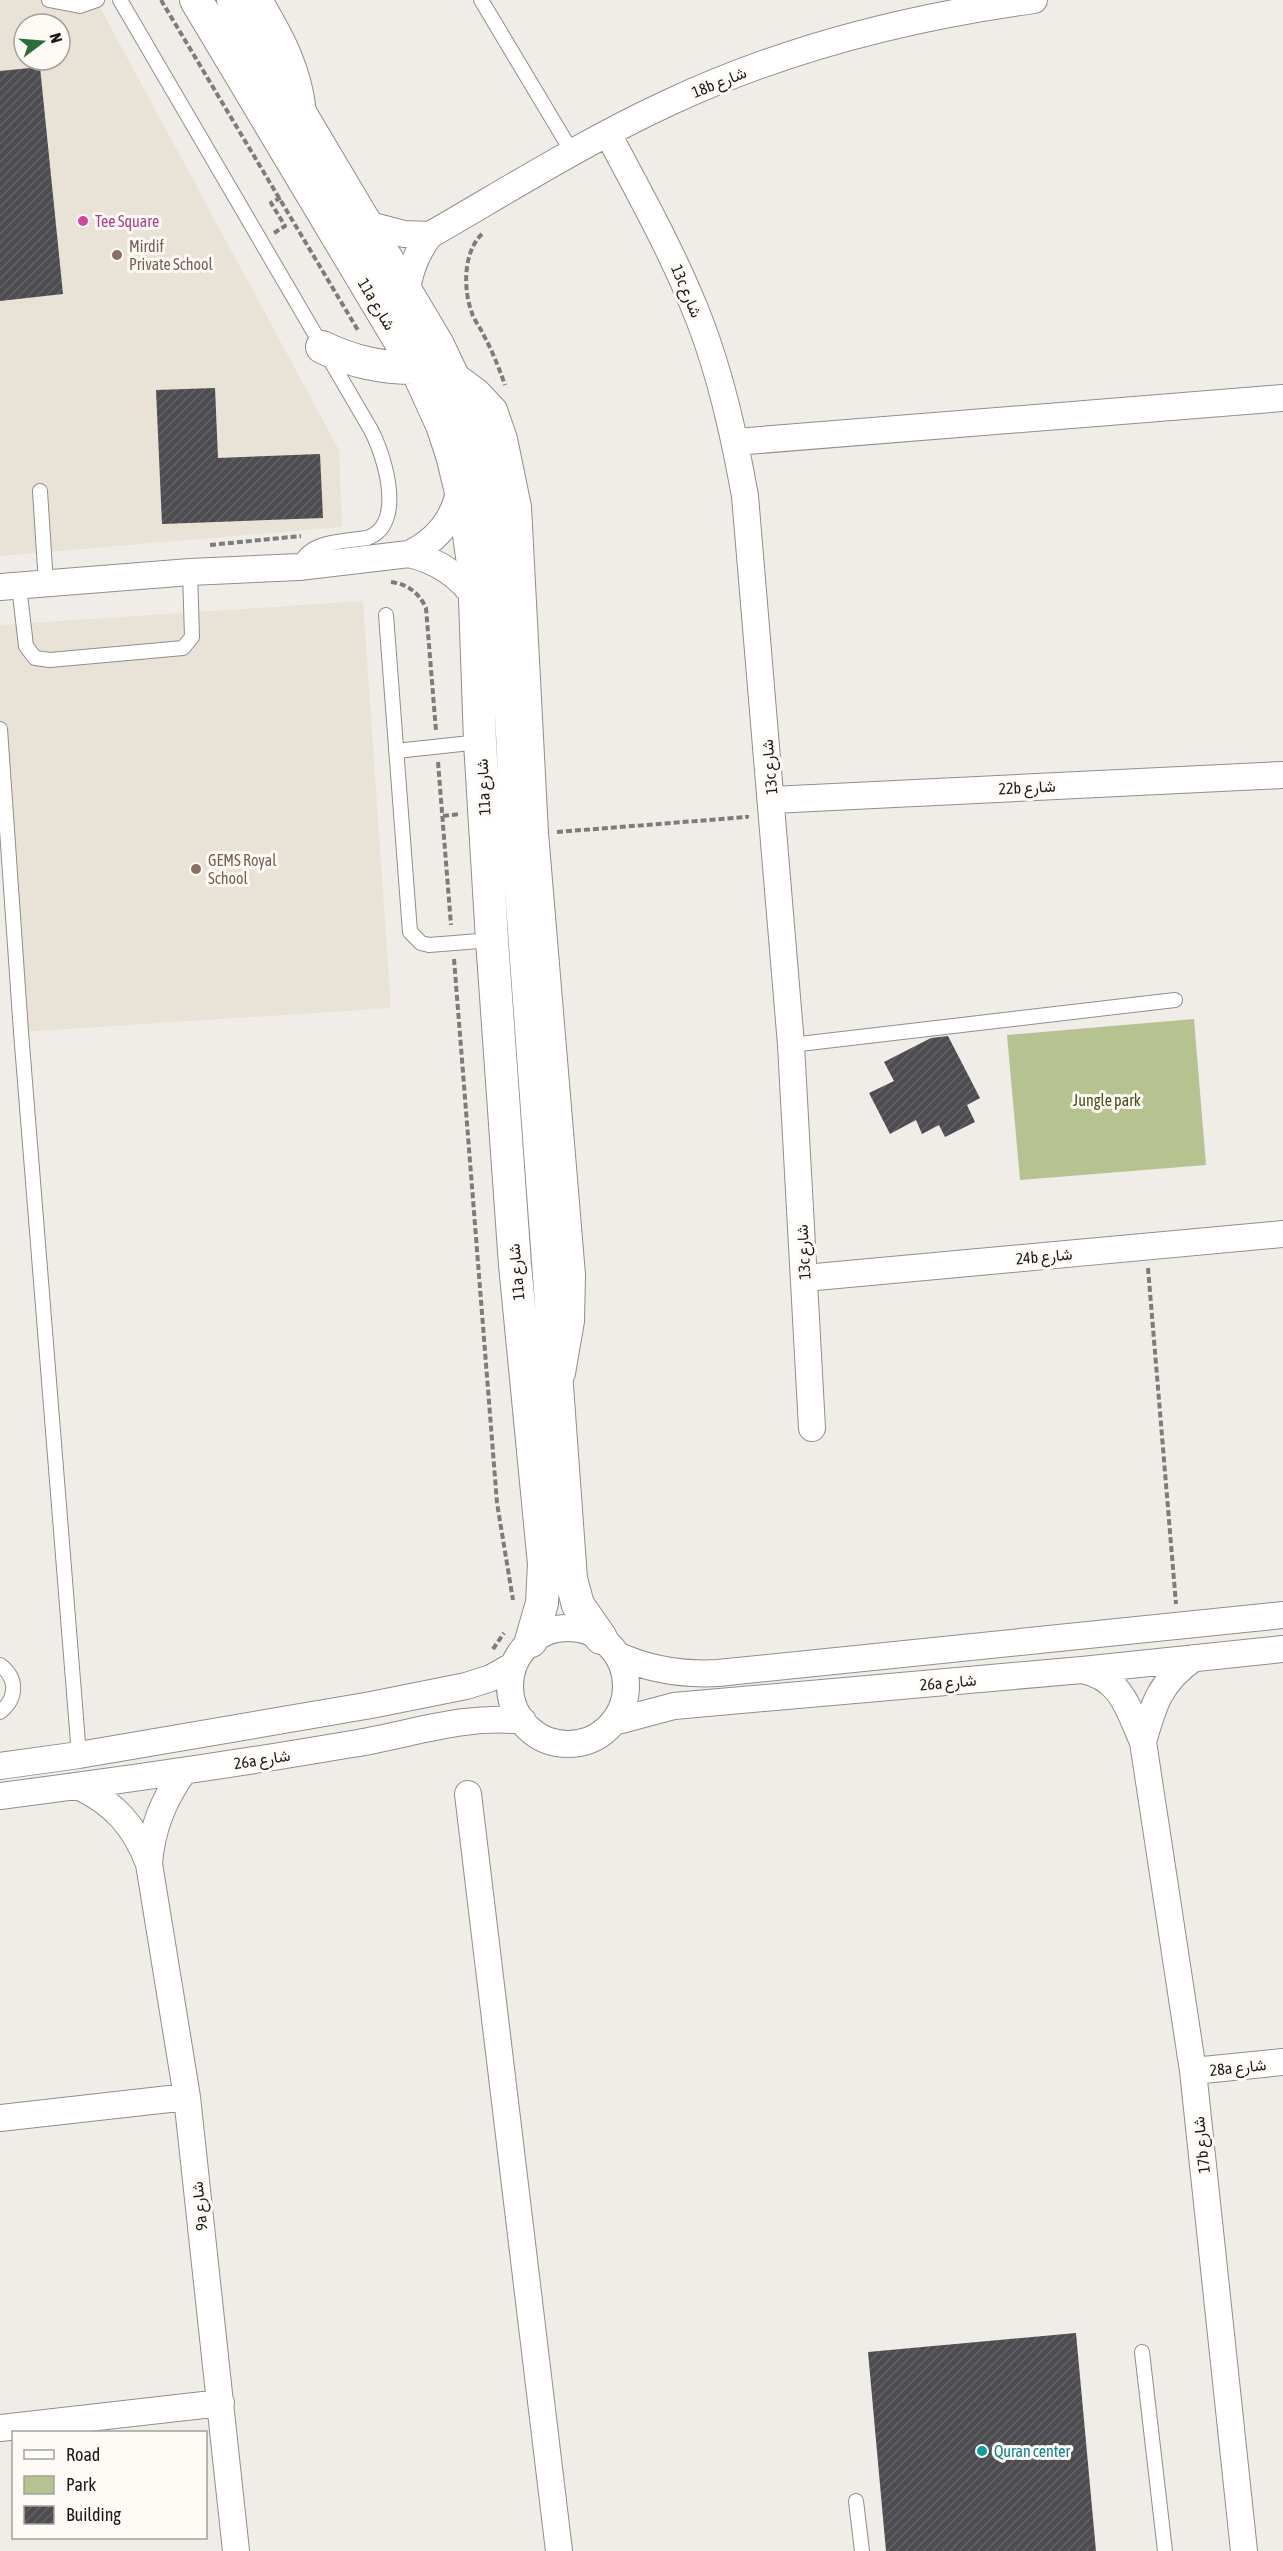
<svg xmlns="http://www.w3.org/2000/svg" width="1283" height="2551" viewBox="0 0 1283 2551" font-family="'Asap Condensed',Vazirmatn,sans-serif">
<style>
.built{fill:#e9e2d6;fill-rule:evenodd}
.green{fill:#b6c28f}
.building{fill:url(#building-hatch)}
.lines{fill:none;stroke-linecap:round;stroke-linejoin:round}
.service-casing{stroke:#918e8a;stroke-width:16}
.minor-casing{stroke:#918e8a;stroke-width:28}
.tertiary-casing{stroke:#918e8a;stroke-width:34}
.path{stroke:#7e7c79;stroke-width:4;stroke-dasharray:6 3;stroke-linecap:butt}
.service{stroke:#fff;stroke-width:14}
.minor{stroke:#fff;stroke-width:26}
.tertiary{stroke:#fff;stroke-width:32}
.hotel-dot{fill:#d1479c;stroke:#fefbf6;stroke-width:2}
.education-dot{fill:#8d6e63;stroke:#fefbf6;stroke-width:2}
.culture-dot{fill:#0f9aa8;stroke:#fefbf6;stroke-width:2}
.labels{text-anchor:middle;stroke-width:6;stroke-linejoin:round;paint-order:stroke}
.street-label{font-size:16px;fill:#1a1917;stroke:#fefbf6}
.hotel-label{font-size:16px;fill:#b23c85;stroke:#fefbf6;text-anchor:start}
.education-label{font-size:16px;fill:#785e54;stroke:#fefbf6;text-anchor:start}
.park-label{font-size:16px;fill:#475119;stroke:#fefbf6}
.culture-label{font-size:16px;fill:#0d838f;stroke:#fefbf6;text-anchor:start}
</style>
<defs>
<pattern id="building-hatch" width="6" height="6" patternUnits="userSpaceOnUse" patternTransform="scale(1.5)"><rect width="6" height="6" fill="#4d4c51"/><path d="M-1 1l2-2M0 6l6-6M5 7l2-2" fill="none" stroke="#636266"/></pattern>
</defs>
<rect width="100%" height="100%" fill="#f0ede9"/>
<path class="built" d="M0,0H96L339,450L342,527L0,556ZM24,24H60V60H24Z
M363,601L391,1008L21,1032L0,729V625Z"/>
<path class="green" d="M1194,1019L1206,1165L1020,1180L1007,1035Z"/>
<path class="building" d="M40,67L63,294L0,301V71Z
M215,388L218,458L320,454L323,518L162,524L156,390Z
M948,1036L980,1098L967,1105L975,1122L945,1137L939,1125L922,1134L916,1120L890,1134L869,1093L894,1081L884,1062L931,1038Z
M1076,2333L1096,2551H886L868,2352Z"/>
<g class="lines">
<g class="service-casing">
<path id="service" d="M49,0L80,6L97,0
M120,0L371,430C385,457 406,525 367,538C342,542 308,540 299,567
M481,0L572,152
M40,491L46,584
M19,586L26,646L35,658L50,660L183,648L192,637L190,572
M386,615L410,932L421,943L429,945L492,940
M0,729L21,1032L79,1755
M396,751L480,742
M791,1045L1175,1000
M0,1665C18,1678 17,1699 0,1712
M1142,2352L1165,2551
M856,2501L862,2551"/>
</g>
<g class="minor-casing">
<path id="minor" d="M259,0C281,37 299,70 303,113
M608,134C640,194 674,255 699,319C721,376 734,435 745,496L791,1045L812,1428
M366,224L404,234L430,235
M406,293C410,271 416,253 430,235C508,190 586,141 668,103C783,49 909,17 1034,0
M454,375L476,391L494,410L504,439L518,507L535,833L572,1275L571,1321L562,1373
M735,442L1283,398
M409,554C438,561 459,575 477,600
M0,587L190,572L299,567L409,554C438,540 456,517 460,485
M772,800L1283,775
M805,1278L1283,1234
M510 1686a58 58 0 1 1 116 0a58 58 0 1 1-116 0Z
M617,1655C650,1670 682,1675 718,1673L1283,1615
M1082,1670C1122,1678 1128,1709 1143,1742L1193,2071L1244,2551
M614,1722L674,1706L1082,1670L1283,1649
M1143,1742C1154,1703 1160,1682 1194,1658
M0,1766L79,1755L371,1705L466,1686L491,1678L514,1665
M78,1786C114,1803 135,1826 149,1864L187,2097L236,2551
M468,1794L559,2551
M0,1796C118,1781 235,1764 352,1744C409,1735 465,1714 523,1721
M149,1863C152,1828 163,1801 183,1772
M1193,2071L1283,2062
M0,2118L187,2097
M0,2428L221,2403"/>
</g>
<g class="tertiary-casing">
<path id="tertiary" d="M196,0L416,368L442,425L452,455L466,513L474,571L480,742L492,940L515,1265L544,1564L542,1603L531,1641
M233,0L438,345L467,406L479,438L496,504L504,571L517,834L571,1579L578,1605L601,1638
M322,347C353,362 381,368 416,368"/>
</g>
<path class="path" d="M161,0L359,332
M274,233L285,226L271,203L282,197
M482,234C463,252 463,290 472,313C474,320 480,327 483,334C492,350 499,368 505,385
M210,545L301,536
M391,582C408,584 419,593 426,608L436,731
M438,762L451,925
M443,816L460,814
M557,832L747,817V815
M454,959L497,1503L513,1600
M1148,1268L1176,1604
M493,1649L504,1633"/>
<use href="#service" class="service"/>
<use href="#minor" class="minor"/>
<use href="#tertiary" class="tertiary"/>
</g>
<circle class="hotel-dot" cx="83" cy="221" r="6"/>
<g class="education-dot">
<circle cx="117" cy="255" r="6"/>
<circle cx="196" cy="869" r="6"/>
</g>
<circle class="culture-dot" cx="982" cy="2451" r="6"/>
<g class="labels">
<g class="street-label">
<text transform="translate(719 82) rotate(-22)" y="6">18b شارع</text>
<text transform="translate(687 291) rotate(67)" y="6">13c شارع</text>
<text transform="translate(377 304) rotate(59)" y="6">11a شارع</text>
<text transform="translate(769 767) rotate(-95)" y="6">13c شارع</text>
<text transform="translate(483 787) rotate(-93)" y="6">11a شارع</text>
<text transform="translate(1027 787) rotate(-3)" y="6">22b شارع</text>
<text transform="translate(803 1252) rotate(-93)" y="6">13c شارع</text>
<text transform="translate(1044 1256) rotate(-5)" y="6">24b شارع</text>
<text transform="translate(516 1272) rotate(-95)" y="6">11a شارع</text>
<text transform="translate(948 1682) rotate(-5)" y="6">26a شارع</text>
<text transform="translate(262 1759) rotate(-9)" y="6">26a شارع</text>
<text transform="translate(1238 2067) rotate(-6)" y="6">28a شارع</text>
<text transform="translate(1201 2145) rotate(-96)" y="6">17b شارع</text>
<text transform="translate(199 2206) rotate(-96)" y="6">9a شارع</text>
</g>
<g class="hotel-label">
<text x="95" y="227">Tee Square</text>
</g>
<g class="education-label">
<text x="129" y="252">Mirdif<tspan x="129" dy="18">Private School</tspan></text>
<text x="208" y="866">GEMS Royal<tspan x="208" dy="18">School</tspan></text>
</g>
<g class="park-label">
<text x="1107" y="1106">Jungle park</text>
</g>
<g class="culture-label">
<text x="994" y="2457">Quran center</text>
</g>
</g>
<rect x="12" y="2431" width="195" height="108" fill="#fefbf6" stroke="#a3a19d" stroke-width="1.5"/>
<rect x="24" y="2450" width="30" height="9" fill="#ffffff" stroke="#a3a19d" stroke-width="1.5"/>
<text x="66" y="2461" font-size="18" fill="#1a1917">Road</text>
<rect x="24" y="2476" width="30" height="18" fill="#b6c28f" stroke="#a3a19d" stroke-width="1.5"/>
<text x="66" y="2491" font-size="18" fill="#1a1917">Park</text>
<rect x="24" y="2506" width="30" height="18" fill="url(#building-hatch)" stroke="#a3a19d" stroke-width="1.5"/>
<text x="66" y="2521" font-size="18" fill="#1a1917">Building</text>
<g transform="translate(42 42) rotate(74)"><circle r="28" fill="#fefbf6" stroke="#a3a19d" stroke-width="1.5"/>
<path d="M0-4.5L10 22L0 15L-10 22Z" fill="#2a6e3a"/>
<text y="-9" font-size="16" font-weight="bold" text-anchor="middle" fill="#1a1917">N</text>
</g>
</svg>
